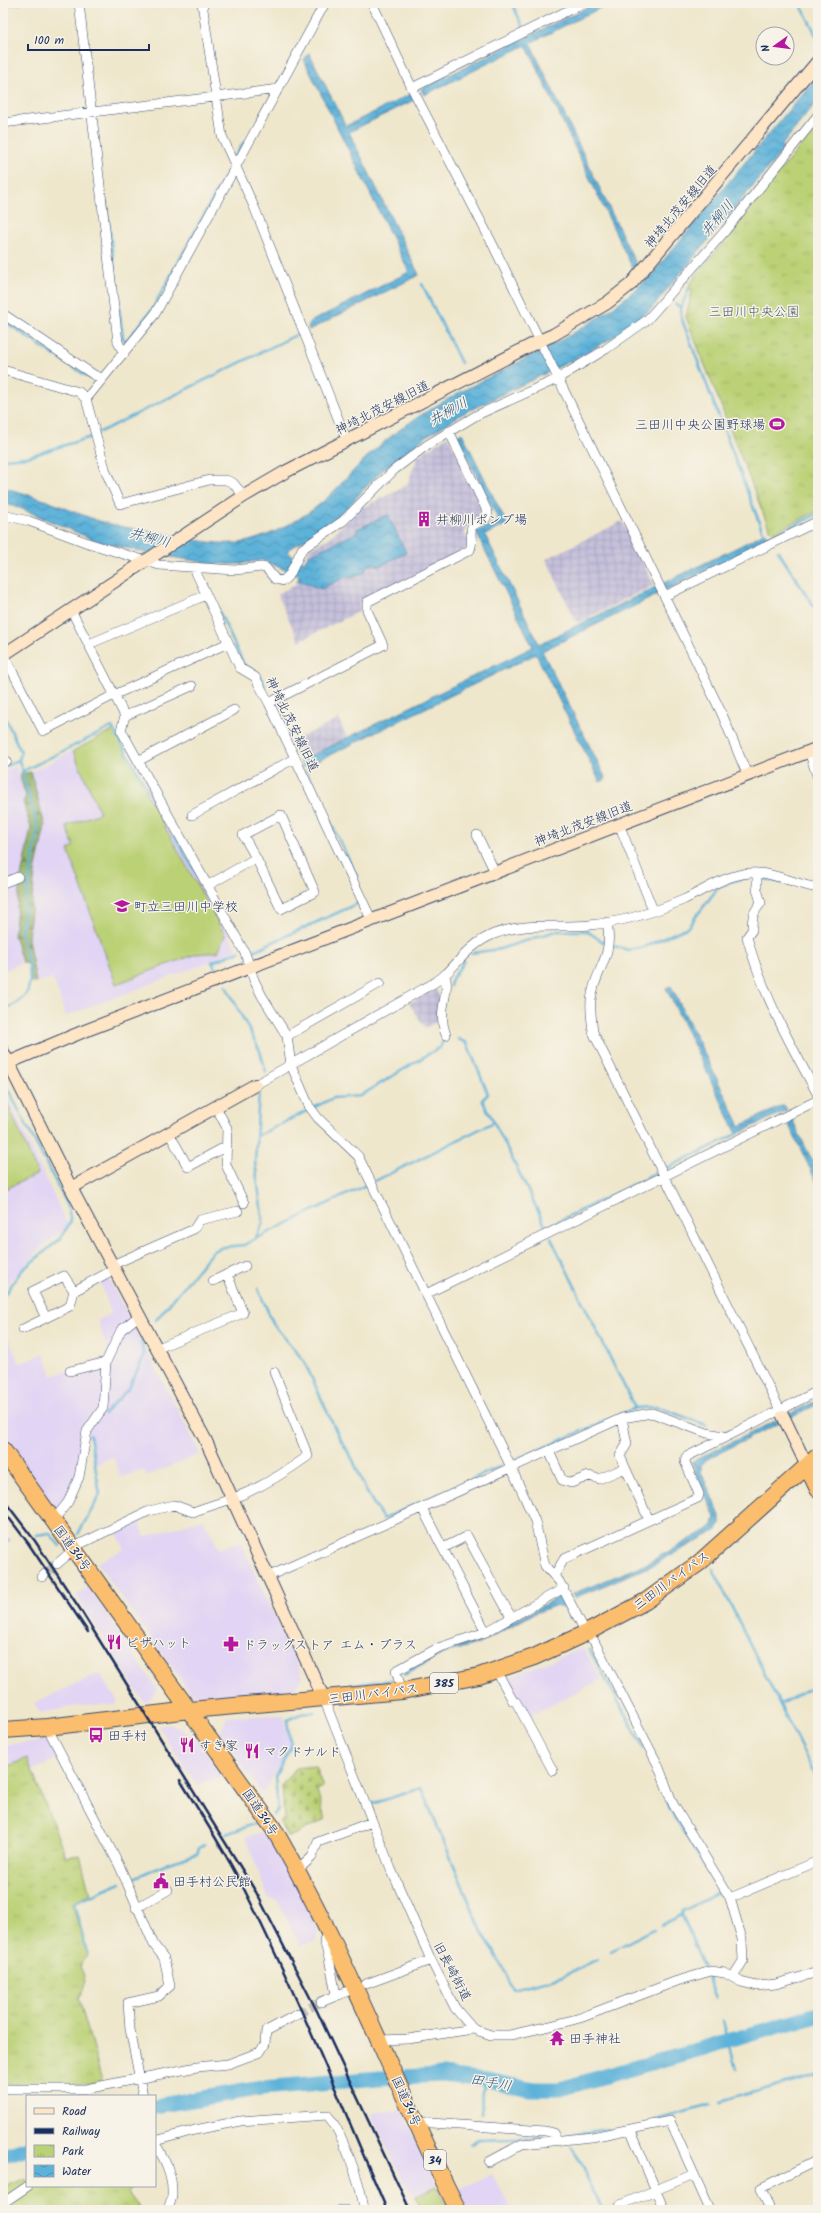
<svg xmlns="http://www.w3.org/2000/svg" width="821" height="2213" viewBox="0 0 821 2213" font-family="Kalam,'Klee One',sans-serif">
<style>
.built{fill:#e1d4f4}
.industrial{fill:url(#industrial-grid)}
.grass{fill:#bbd176;stroke:#6b806a}
.forest{fill:url(#forest-firs);stroke:#587162}
.cemetery{fill:url(#cemetery-stones);stroke:#6b806a}
.park{fill:url(#park-tufts);stroke:#6b806a}
.water{fill:url(#water-waves);stroke:#3c709c}
.lines{fill:none;stroke-linecap:round;stroke-linejoin:round}
.stream{stroke:#5db2d9;stroke-width:2.5}
.river{stroke:#5db2d9;stroke-width:15}
.street-tunnel{stroke:#c5c2b6;stroke-width:9;stroke-dasharray:9 4.5;stroke-linecap:butt}
.street-casing{stroke:#3b4b6e;stroke-width:10}
.secondary-casing{stroke:#3b4b6e;stroke-width:14}
.highway-casing{stroke:#3b4b6e;stroke-width:18}
.street{stroke:#fff;stroke-width:9}
.secondary{stroke:#fde5c5;stroke-width:12}
.highway{stroke:#fbbe6e;stroke-width:16}
.rail{stroke:#1b2f5e;stroke-width:2.5}
.labels{text-anchor:middle;stroke-width:3;stroke-linejoin:round;paint-order:stroke}
.shield{fill:#f7f3e8;stroke:#5d6a87;stroke-width:1}
.shield-label{font-size:12px;font-weight:bold;fill:#1b2f5e}
.street-label{font-size:13px;fill:#1b2f5e;stroke:#f7f3e8}
.park-label{font-size:13px;fill:#435864;stroke:#f7f3e8}
.poi-label{font-size:13px;fill:#1b2f5e;stroke:#f7f3e8;text-anchor:start}
.water-label{font-size:14px;font-style:italic;fill:#2f5683;stroke:#f7f3e8}
</style>
<defs>
<pattern id="industrial-grid" width="8" height="8" patternUnits="userSpaceOnUse"><rect width="8" height="8" fill="#c5c0db"/><path d="M0 4h8M4 0v8" fill="none" stroke="#a9a5be"/></pattern>
<pattern id="forest-firs" width="22" height="20" patternUnits="userSpaceOnUse"><rect width="22" height="20" fill="#94b367"/><path d="M5 1l3.5 6h-7zM16 11l3.5 6h-7z" fill="#789258"/></pattern>
<pattern id="cemetery-stones" width="16" height="16" patternUnits="userSpaceOnUse"><rect width="16" height="16" fill="#bbd176"/><path d="M2 7V4a2 2 0 0 1 4 0v3zM10 15v-3a2 2 0 0 1 4 0v3z" fill="#a0b468"/></pattern>
<pattern id="park-tufts" width="24" height="20" patternUnits="userSpaceOnUse"><rect width="24" height="20" fill="#bbd176"/><path d="M3 7l-1-3M5 7V3M7 7l1-3M15 17l-1-3M17 17v-4M19 17l1-3" fill="none" stroke="#a0b468"/></pattern>
<pattern id="water-waves" width="16" height="10" patternUnits="userSpaceOnUse"><rect width="16" height="10" fill="#5db2d9"/><path d="M0 5q4-4 8 0t8 0" fill="none" stroke="#4c91b3"/></pattern>
</defs>
<rect width="100%" height="100%" fill="#f7f3e8"/>
<filter id="ink" filterUnits="userSpaceOnUse"><feTurbulence type="fractalNoise" baseFrequency=".025" numOctaves="2"/><feDisplacementMap in="SourceGraphic" scale="8" xChannelSelector="R" yChannelSelector="G"/><feConvolveMatrix kernelMatrix="1 2 1 2 8 2 1 2 1" color-interpolation-filters="sRGB"/></filter>
<filter id="wash" filterUnits="userSpaceOnUse"><feTurbulence type="fractalNoise" baseFrequency=".012" numOctaves="4" result="noise"/><feDisplacementMap in="SourceGraphic" scale="16" xChannelSelector="R" yChannelSelector="G"/><feGaussianBlur stdDeviation="0.9" result="paint"/><feColorMatrix in="noise" values="0 0 0 0 0 0 0 0 0 0 0 0 0 0 0 0 0 1.4 0 .05"/><feComposite in="paint" operator="in"/></filter>
<g filter="url(#wash)">
<rect width="100%" height="100%" fill="#efe7cc"/>
<path class="built" d="M114,730L238,951L66,1016L53,979L36,982L28,939L35,872L45,826L31,772Z
M16,766L26,797L23,802L31,828L20,881L14,935L22,962L3,972V771Z
M3,1087L68,1226L38,1250L32,1259L11,1279L3,1291Z
M108,1277L200,1454L147,1476L143,1470L121,1478L113,1456L96,1465L89,1433L61,1518L3,1436V1327L20,1364L44,1353L52,1376L104,1358L107,1348L98,1321L111,1313L100,1281Z
M138,1518L145,1537L203,1519L219,1549L240,1541L303,1677L290,1694L205,1700L190,1692L97,1563L124,1549L115,1528Z
M89,1587L157,1689L150,1701L144,1702L76,1595Z
M583,1648L602,1679L529,1716L508,1678Z
M99,1673L117,1700L116,1705L77,1706L40,1713L34,1703Z
M283,1715L291,1746L262,1794L220,1733L227,1717Z
M171,1724L187,1733L200,1743L222,1776L197,1785L158,1726Z
M51,1740L60,1757L32,1771L27,1758L3,1769V1745Z
M267,1833L301,1889L318,1926L316,1941L300,1946L277,1900L268,1898L245,1836Z
M403,2110L437,2186L416,2196L403,2183L372,2114Z
M492,2174L512,2210H469L459,2189Z"/>
<path class="industrial" d="M448,436L484,509L482,517L468,525L464,532L468,541L466,549L359,603L362,610L299,641L277,594L295,585L310,548L328,539L360,509L407,485L418,456Z
M622,521L654,585L577,623L546,559Z
M339,719L347,738L304,758L295,740Z
M435,988L440,997L438,1021L425,1028L409,1003Z"/>
<path class="grass" d="M114,730L147,790L145,791L225,935L218,952L196,954L116,984L68,850L74,846L66,826L100,813L73,751Z
M3,1094L38,1174L3,1190Z
M437,2186L449,2210H423L416,2196Z"/>
<path class="forest" d="M31,772L45,826L35,872L28,939L36,982H31L30,965L22,962L14,935L20,881L31,828L23,802L26,796L19,774Z"/>
<path class="cemetery" d="M315,1766L323,1787L317,1790L325,1820L289,1837L280,1822L284,1818L282,1785L295,1768Z"/>
<path class="park" d="M818,124V511L774,532L769,528L686,317L692,291L689,285Z
M27,1758L66,1857L80,1855L90,1894L72,1903L87,1954L80,1967C87,1979 86,1987 79,1998L102,2081L76,2086L3,2085V1769Z
M27,2178V2186H132L128,2193L141,2210H3V2187Z"/>
<path class="water" d="M596,3H610L530,43L637,266L633,269L526,45L424,95L421,89Z
M309,53L346,126L411,94L414,100L349,132L419,275L309,330L308,327L312,321L409,272L304,60Z
M818,75V100L782,145V151L651,309L615,336L579,357L462,414L428,435L380,472L339,516L316,534L288,549V553L304,562L308,556L358,532L357,529L388,515L406,553L379,566L374,564L367,566L365,572L353,578L345,577L321,589L298,580L299,576L262,560L239,564H216L151,554L94,540L20,508L3,503V488C33,494 59,506 88,517C110,526 136,529 160,533C186,538 212,545 238,543C265,540 307,517 327,498C344,482 359,463 377,448C460,375 575,353 653,273Z
M462,433L507,524L485,535L539,644L740,546L766,532L768,537L747,547L743,552L670,588L658,592L655,596L542,651L606,779L600,782L536,654L303,768L300,761L533,647L476,532L499,521L457,436Z
M671,986L740,1126L784,1105L787,1110L737,1134L666,988Z
M792,1119L818,1173V1185L787,1121Z
M818,1400V1404L707,1459L701,1465V1472L720,1516V1524L717,1530L651,1566L574,1598L572,1594L644,1565L707,1530L713,1525L715,1517L691,1462Z
M563,1595L575,1617L570,1619L566,1610L557,1605L535,1613L480,1643L444,1653L405,1675L404,1671L440,1651L477,1640Z"/>
<g class="lines">
<path class="stream" d="M512,3L524,29
M800,3L818,39
M3,5L21,3
M236,155L244,142
M106,201L123,338L126,341L153,308L224,178
M422,284L461,363
M675,304L681,308V317L764,535
M681,308L689,288
M3,320L55,356
M60,359L90,378
M100,432L300,333
M3,459L27,457L91,437
M766,536L770,537L818,514
M778,551L818,613
M207,585L244,665L259,674L265,686
M3,713L21,752L19,760L38,828L21,931L29,967L30,982L27,993L17,1003L3,1010
M3,767L19,760
M23,771L112,727L200,881
M306,771L357,877L356,882
M760,878L788,884
M610,945L629,950L644,947L688,927L717,889L730,882L749,877
M249,953L361,902
M472,953L500,949L556,931H587L606,944
M219,973L212,962L240,951
M226,986L260,1051L266,1072
M450,986L452,979L464,961
M458,1039L467,1043L488,1094L482,1100L494,1122
M257,1136L333,1098L360,1096L440,1047L446,1037
M667,1168L737,1134
M375,1181L494,1122L546,1227L657,1173
M551,1238L635,1408
M255,1239L366,1185
M258,1289L274,1325L304,1361L339,1437L353,1460L366,1491L383,1519L504,1465
M3,1297L21,1271L60,1239L71,1221L67,1204L9,1091
M156,1320L213,1251L223,1247L244,1245L255,1239L263,1223L255,1162L259,1091L266,1083
M104,1414L129,1388L144,1356L141,1339
M513,1461L635,1408L658,1407L706,1425
M78,1534L100,1495L90,1435
M36,1535L49,1533L60,1546
M3,1541L9,1540
M713,1569L818,1782
M589,1649L644,1748
M354,1684L392,1680
M780,1704L818,1685
M372,1804L421,1788L483,1934L494,1951L513,1989L563,1976L598,1959
M274,1815L278,1809L275,1777L291,1746L287,1720L301,1714L314,1712
M226,1834L259,1822
M132,1879L165,1864L197,1854L199,1848L204,1844
M682,1915L703,1966
M661,1925L682,1915L683,1911L720,1892L670,1809L666,1798
M611,1951L654,1929
M87,1952L74,1903L121,1883
M707,1976L716,1998
M723,2021L736,2069
M720,2102L818,2074
M481,2113L482,2092L487,2080
M655,2120L711,2105
M566,2135L609,2129
M470,2144L479,2140L542,2138
M571,2147L584,2167L586,2178L603,2210"/>
<path class="river" d="M155,2106L262,2088L379,2078L442,2075L487,2080L529,2089H560L818,2015
M3,2156L27,2148"/>
</g>
</g>
<g filter="url(#ink)">
<g class="lines">
<path class="street-tunnel" d="M45,1574L57,1564
M298,2014L321,2002"/>
<g class="street-casing">
<path id="street" d="M79,3L118,342L124,354
M202,3L222,136L255,209L347,441
M372,3L412,88L493,245L722,714L747,774
M412,88L583,3
M3,123L279,89
M3,314L94,375L102,378
M3,370L79,392L86,399
M244,496L233,483L226,480H209L120,504L106,472L86,399L155,314L325,3
M3,515L29,521L88,543L159,565L235,570L261,567L266,568L275,579L283,581L290,574L302,549L343,521L394,470L427,445L477,415L557,379L606,349L647,320L725,231L818,115
M194,568L240,668L255,677L269,703L372,921
M665,596L818,521
M71,610L125,716L121,730L245,953L254,980L262,996L287,1036L291,1065L309,1106L318,1118L358,1156L511,1467L535,1521L545,1566L559,1581L586,1633L594,1641L658,1765L673,1804L730,1898L742,1939L743,1961L733,1977
M89,644L206,595
M4,655L43,731L114,695L228,643
M269,703L383,645L367,610V602L470,550C474,542 469,535 472,526L486,518L488,513L449,431
M125,716L192,686
M809,751L818,779
M138,761L234,710
M3,762L7,761
M192,815L295,758
M619,824L653,910
M477,835L495,872
M757,873V889L761,903C753,912 752,918 752,930L747,937C762,993 790,1044 818,1095
M3,883L18,877
M207,886L256,858L243,835L281,815L315,892L281,909L256,858
M607,922C614,959 595,968 591,1000C590,1011 592,1021 593,1032L783,1416
M445,974C451,993 436,1009 446,1035
M287,1036L380,983
M255,1085L423,989C431,985 439,980 446,974C462,958 472,943 494,934C524,922 559,928 590,925C621,922 655,912 683,900C705,890 725,875 750,873C773,871 796,885 818,888
M216,1107L227,1128L226,1165L244,1203
M169,1133L188,1167L227,1146
M112,1265L194,1229L200,1220L238,1211
M213,1281L245,1266
M426,1294L818,1100
M46,1318L33,1291L64,1276L74,1291
M23,1329L70,1306L74,1291L115,1269
M158,1348L243,1313L227,1274
M70,1371L106,1362L121,1330L140,1315
M622,1418L627,1444L620,1456L649,1520
M549,1451L562,1480L571,1483L589,1476L599,1479L625,1468
M422,1508L486,1632
M53,1521L68,1502L79,1477L87,1431L103,1408L106,1362
M443,1548L467,1536L511,1617
M57,1564L80,1544L149,1511L174,1505L193,1512C206,1507 220,1503 234,1498C260,1488 286,1472 308,1456L274,1372
M554,1576L564,1559L698,1498L699,1494L685,1462L686,1457L818,1391
M42,1577L45,1574
M267,1577L622,1418L652,1413L707,1433L724,1436
M496,1670L513,1701L516,1702L553,1771
M402,1691L396,1671L438,1648L486,1632L564,1588
M324,1699L391,1869L431,1960L455,2008L473,2029L491,2035H510L550,2026L580,2018L677,1981L711,1971L725,1973L741,1982L757,1986L776,1984L818,1972
M47,1727L120,1867L154,1945L164,1958L170,1986L159,1996L128,2003L130,2029L143,2096
M298,1870L312,1857L318,1842L372,1822
M730,1898L818,1861
M136,1908L168,1890
M328,1932L324,1940L329,1958L336,1995
M366,1984L431,1960
M321,2002L348,1991
M380,2040L408,2039L473,2029
M3,2089H86L197,2067L228,2064L260,2052L265,2044L266,2031L298,2014
M417,2122L545,2131L553,2133L557,2140
M631,2131L664,2210
M155,2141L195,2130L240,2121L327,2115C342,2130 362,2188 364,2210
M155,2143C165,2160 173,2175 172,2195C172,2201 168,2205 169,2210
M489,2162L522,2144L592,2137L670,2121L710,2210
M3,2203L28,2186
M340,2210H345
M622,2210L620,2205L694,2174
M770,2210L761,2188L818,2160"/>
</g>
<g class="secondary-casing">
<path id="secondary" d="M3,655L244,496L285,472L539,341L553,335L607,303L631,284L818,61
M3,1052L71,1188L205,1439L324,1699
M3,1065L82,1032L818,748
M71,1188L255,1085
M783,1416L807,1466"/>
</g>
<g class="highway-casing">
<path id="highway" d="M3,1450L273,1828C345,1950 394,2084 458,2210
M807,1466L818,1489
M3,1730L47,1727L190,1710L402,1691L479,1676L534,1657L586,1633L646,1601L699,1563L818,1456"/>
</g>
<use href="#street" class="street"/>
<use href="#secondary" class="secondary"/>
<use href="#highway" class="highway"/>
<path class="rail" d="M3,1499L35,1541L80,1609L256,1892L317,2011L410,2210
M3,1510L28,1543L88,1632
M180,1780C202,1815 224,1850 243,1887C296,1992 340,2101 387,2210"/>
</g>
</g>
<defs>
<g id="stadium-bare" transform="scale(1.2)"><path d="M0-5a6.5 5 0 1 0 0 10a6.5 5 0 1 0 0-10ZM-3.5-1.8h7v3.6h-7Z" fill="#b5179e" stroke="#f7f3e8" stroke-width="2.5" paint-order="stroke"/></g>
<g id="building-bare" transform="scale(1.2)"><path d="M-4-6H4V6H1V3H-1V6H-4ZM-2.5-4.3h1.7v1.8h-1.7ZM.8-4.3h1.7v1.8H.8ZM-2.5-1h1.7V.8h-1.7ZM.8-1h1.7V.8H.8Z" fill="#b5179e" stroke="#f7f3e8" stroke-width="2.5" paint-order="stroke"/></g>
<g id="school-bare" transform="scale(1.2)"><path d="M0-5L7-2L0 1L-7-2ZM-4 1L0 2.5L4 1V4Q0 6-4 4Z" fill="#b5179e" stroke="#f7f3e8" stroke-width="2.5" paint-order="stroke"/></g>
<g id="restaurant-bare" transform="scale(1.2)"><path d="M-5-6h1v4h1v-4h1v4h1v-4h1v5L-1.5 .5V6h-2V.5L-5-1ZM5-6V6H3V1.5H1.5Q1.5-4 5-6Z" fill="#b5179e" stroke="#f7f3e8" stroke-width="2.5" paint-order="stroke"/></g>
<g id="pharmacy-bare" transform="scale(1.2)"><path d="M-2-6h4v4h4v4h-4v4h-4v-4h-4v-4h4Z" fill="#b5179e" stroke="#f7f3e8" stroke-width="2.5" paint-order="stroke"/></g>
<g id="bus-bare" transform="scale(1.2)"><path d="M-5-6H5V4H4V6H2V4H-2V6H-4V4H-5ZM-3.5-4V0h7V-4ZM-3.5 1.2v1.5H-2V1.2ZM2 1.2v1.5H3.5V1.2Z" fill="#b5179e" stroke="#f7f3e8" stroke-width="2.5" paint-order="stroke"/></g>
<g id="civic-bare" transform="scale(1.2)"><path d="M-.6-6.5H3V-4.5H.6V-3L4-1V1h2V6H-6V1h2V-1L-.6-3ZM-1.2 2.5V6h2.4V2.5Z" fill="#b5179e" stroke="#f7f3e8" stroke-width="2.5" paint-order="stroke"/></g>
<g id="temple-bare" transform="scale(1.2)"><path d="M0-6L5-2H3V0L6.5 2.5H4V6H1.5V3h-3V6H-4V2.5H-6.5L-3 0V-2H-5Z" fill="#b5179e" stroke="#f7f3e8" stroke-width="2.5" paint-order="stroke"/></g>
</defs>
<g fill-rule="evenodd">
<use href="#stadium-bare" x="777" y="424"/>
<use href="#building-bare" x="424" y="519"/>
<use href="#school-bare" x="122" y="906"/>
<use href="#restaurant-bare" x="114" y="1642"/>
<use href="#pharmacy-bare" x="231" y="1644"/>
<use href="#bus-bare" x="96" y="1735"/>
<use href="#restaurant-bare" x="187" y="1745"/>
<use href="#restaurant-bare" x="252" y="1751"/>
<use href="#civic-bare" x="161" y="1881"/>
<use href="#temple-bare" x="557" y="2038"/>
</g>
<g class="labels">
<g class="shield">
<rect x="430" y="1673" width="28" height="20" rx="3"/>
<rect x="424" y="2150" width="22" height="20" rx="3"/>
</g>
<g class="shield-label">
<text x="444" y="1687">385</text>
<text x="435" y="2164">34</text>
</g>
<g class="street-label">
<text transform="translate(680 206) rotate(-50)" y="5">神埼北茂安線旧道</text>
<text transform="translate(382 407) rotate(-27)" y="5">神埼北茂安線旧道</text>
<text transform="translate(293 724) rotate(64)" y="5">神埼北茂安線旧道</text>
<text transform="translate(583 823) rotate(-21)" y="5">神埼北茂安線旧道</text>
<text transform="translate(73 1548) rotate(54)" y="5">国道34号</text>
<text transform="translate(671 1580) rotate(-36)" y="5">三田川バイパス</text>
<text transform="translate(373 1693) rotate(-7)" y="5">三田川バイパス</text>
<text transform="translate(261 1812) rotate(56)" y="5">国道34号</text>
<text transform="translate(453 1971) rotate(62)" y="5">旧長崎街道</text>
<text transform="translate(407 2101) rotate(66)" y="5">国道34号</text>
</g>
<g class="park-label">
<text x="754" y="316">三田川中央公園</text>
</g>
<g class="poi-label">
<text x="765" y="429" text-anchor="end">三田川中央公園野球場</text>
<text x="436" y="524">井柳川ポンプ場</text>
<text x="134" y="911">町立三田川中学校</text>
<text x="126" y="1647">ピザハット</text>
<text x="243" y="1649">ドラッグストア エム・プラス</text>
<text x="108" y="1740">田手村</text>
<text x="199" y="1750">すき家</text>
<text x="264" y="1756">マクドナルド</text>
<text x="173" y="1886">田手村公民館</text>
<text x="569" y="2043">田手神社</text>
</g>
<g class="water-label">
<text transform="translate(717 218) rotate(-50)" y="5">井柳川</text>
<text transform="translate(448 411) rotate(-29)" y="5">井柳川</text>
<text transform="translate(150 537) rotate(15)" y="5">井柳川</text>
<text transform="translate(491 2082) rotate(10)" y="5">田手川</text>
</g>
</g>
<rect width="821" height="2213" fill="none" stroke="#f7f3e8" stroke-width="16"/>
<rect x="26" y="2095" width="130" height="92" fill="#f7f3e8" stroke="#9fa5b1"/>
<rect x="34" y="2108" width="20" height="6" fill="#fde5c5" stroke="#9fa5b1"/>
<text x="62" y="2115" font-size="12" fill="#1b2f5e">Road</text>
<rect x="34" y="2128" width="20" height="6" fill="#1b2f5e" stroke="#9fa5b1"/>
<text x="62" y="2135" font-size="12" fill="#1b2f5e">Railway</text>
<rect x="34" y="2145" width="20" height="12" fill="url(#park-tufts)" stroke="#9fa5b1"/>
<text x="62" y="2155" font-size="12" fill="#1b2f5e">Park</text>
<rect x="34" y="2165" width="20" height="12" fill="url(#water-waves)" stroke="#9fa5b1"/>
<text x="62" y="2175" font-size="12" fill="#1b2f5e">Water</text>
<g transform="translate(775 46) rotate(256)"><circle r="19" fill="#f7f3e8" stroke="#9fa5b1"/>
<path d="M0-3L7 15L0 10L-7 15Z" fill="#b5179e"/>
<text y="-6" font-size="11" font-weight="bold" text-anchor="middle" fill="#1b2f5e">N</text>
</g>
<path d="M28 44v6h121v-6" fill="none" stroke="#1b2f5e" stroke-width="2"/>
<text x="34" y="44" font-size="12" fill="#1b2f5e" stroke="#f7f3e8" stroke-width="3" paint-order="stroke">100 m</text>
</svg>
